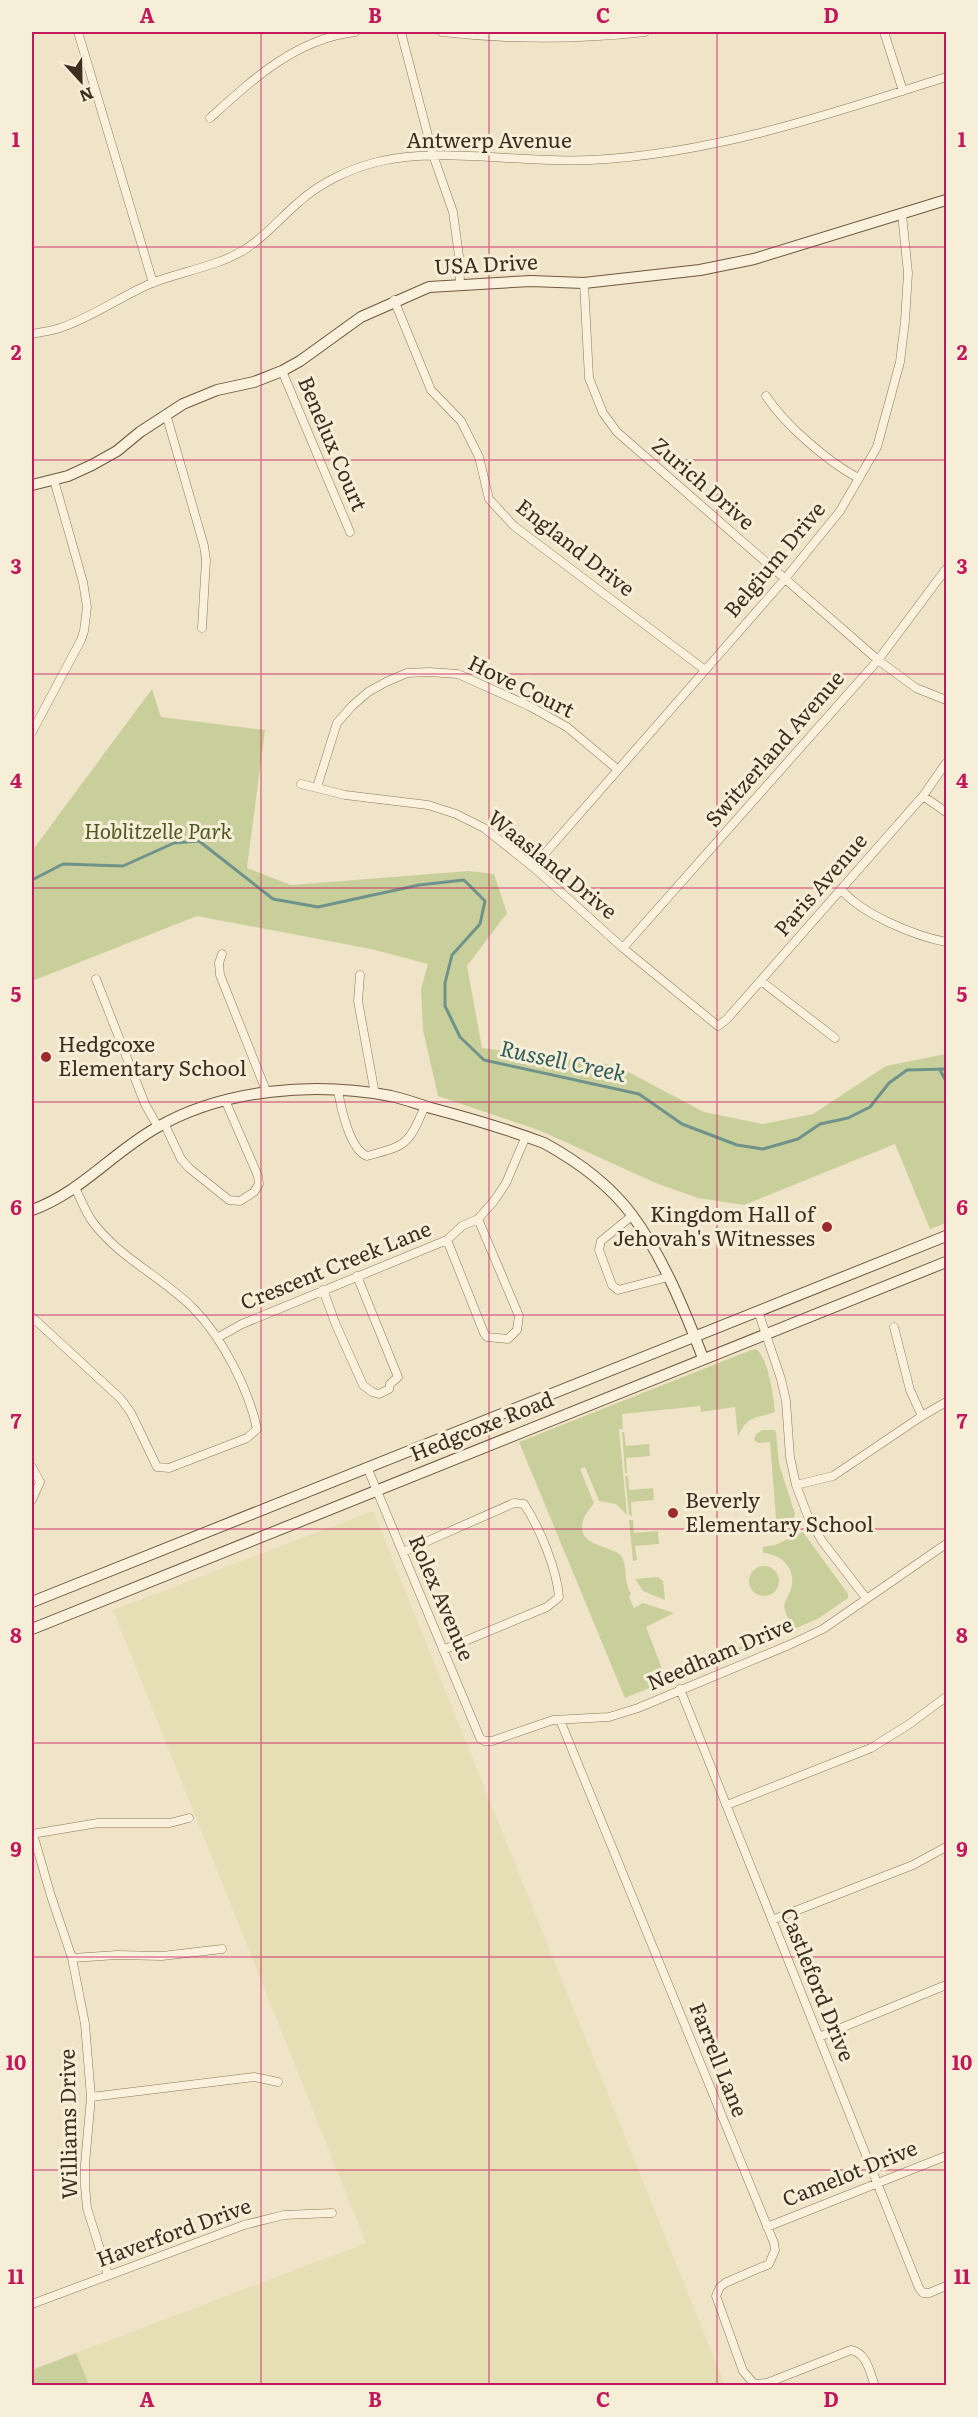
<svg xmlns="http://www.w3.org/2000/svg" width="978" height="2417" viewBox="0 0 978 2417" font-family="Literata,serif">
<style>
.farmland{fill:#e6deb5}
.green{fill:#c9cf9b}
.lines{fill:none;stroke-linecap:round;stroke-linejoin:round}
.stream{stroke:#6f938a;stroke-width:3}
.street-casing{stroke:#8d765c;stroke-width:9}
.secondary-casing{stroke:#6f573f;stroke-width:12}
.street{stroke:#faf1dc;stroke-width:8}
.secondary{stroke:#faf1dc;stroke-width:10}
.grid{fill:none;stroke:#c2185b;stroke-width:1.5;stroke-opacity:0.55}
.poi-dot{fill:#9e2a2b;stroke:#f7eed8;stroke-width:2}
.labels{text-anchor:middle;stroke-width:6;stroke-linejoin:round;paint-order:stroke}
.street-label{font-size:21px;fill:#3d2e20;stroke:#f7eed8}
.park-label{font-size:21px;font-style:italic;fill:#4d5a26;stroke:#f7eed8}
.poi-label{font-size:21px;fill:#3d2e20;stroke:#f7eed8;text-anchor:start}
.water-label{font-size:22px;font-style:italic;fill:#2f5d5a;stroke:#f7eed8}
.neatline{fill:none;stroke:#c2185b;stroke-width:2}
.grid-label{font-size:20px;text-anchor:middle;font-weight:bold;fill:#c2185b}
</style>
<rect width="100%" height="100%" fill="#f0e4c8"/>
<path class="farmland" d="M373,1511L725,2385H89L76,2353L366,2243L113,1610Z"/>
<path class="green" d="M152,689L161,717L265,730L247,868L291,885L469,871L494,874L507,913L467,966L482,1048L615,1065L704,1112L763,1124L813,1114L886,1066L946,1054V1223L930,1229L895,1144L744,1205L698,1198L658,1184L541,1131L438,1096L423,1030L421,989L428,964L371,949L197,916L32,981V851Z
M751,1350L756,1349C768,1357 774,1398 775,1412C756,1419 748,1414 738,1437L735,1407L701,1412L700,1406L622,1414L623,1429H619L627,1515L616,1504L599,1501L585,1467L580,1469L594,1503C592,1507 588,1510 586,1514C568,1548 616,1545 622,1557C628,1569 623,1582 631,1594L629,1597L634,1608L643,1603L674,1613L646,1627L665,1676L725,1653V1645L730,1651L772,1634L770,1627L772,1626L777,1636L625,1698L519,1442Z
M762,1430H775L776,1432L779,1464L795,1514L793,1519L774,1529L770,1528L768,1519L776,1518L770,1442L758,1443L754,1440L756,1434Z
M622,1432H624L626,1446L649,1444L650,1456L626,1458L627,1473H625Z
M625,1476H628L629,1490L653,1488L654,1500L631,1502L632,1517L629,1514Z
M629,1520H633L634,1533L658,1531L659,1544L635,1546L637,1560L633,1561Z
M803,1532L848,1594V1598L819,1618L792,1630L784,1607C785,1600 789,1595 791,1589C797,1567 780,1554 763,1553V1547L775,1545Z
M749 1581a15 15 0 1 1 30 0a15 15 0 1 1-30 0Z
M658,1577L663,1581L665,1600L643,1591L635,1579Z
M76,2353L89,2385H32V2370Z"/>
<g class="lines">
<path class="stream" d="M32,880L63,864L123,866L174,843L199,841L273,899L318,907L419,885L464,880L485,901L480,924L452,955L445,983V1006L460,1037L484,1060L639,1094L682,1124L737,1145L763,1149L798,1139L820,1124L848,1118L870,1107L889,1083L907,1070L946,1069
M940,1070L946,1081"/>
<g class="street-casing">
<path id="street" d="M78,32L153,283
M401,32L433,155L453,212L459,256L460,285
M442,32C512,40 575,40 645,32
M884,32L903,91
M210,118C253,79 296,39 355,32
M584,283L589,378L603,413L617,432L878,660L916,688L946,700
M394,300L431,390L461,421L479,457L489,499L514,526L705,670
M32,334C41,332 51,331 60,328C93,317 121,296 152,283C182,271 216,267 244,250C265,237 280,218 299,202C320,183 349,169 377,162C442,146 522,164 591,160C713,154 831,114 946,77
M282,371L350,532
M766,396C785,425 827,461 858,478
M166,414L204,546L206,560L202,628
M32,732L81,640L84,631L87,607L83,582L54,480
M301,784L345,795L428,805L456,814L484,828L533,867L623,948L718,1026L727,1019L923,796L946,763
M317,787L337,723L352,706L368,692L386,682L407,673L429,672L458,674L529,706L567,727L617,769
M923,796L946,812
M533,867L784,580L840,511L877,447L900,362L905,321L908,273L902,214
M841,889C861,914 915,936 946,942
M623,948L878,660L946,569
M222,954L219,963L220,975L267,1093
M360,975L358,1001L375,1094
M96,979L145,1104L158,1127
M761,981L835,1038
M338,1091C341,1108 350,1150 367,1156C408,1145 408,1145 425,1106
M164,1123L181,1159L189,1168L229,1200L240,1201L254,1192L259,1184L258,1176L225,1100
M633,1215L601,1241L599,1250L612,1285L618,1290L668,1277
M447,1240L484,1333L487,1337L508,1339L517,1330L519,1316L478,1219
M323,1290L336,1325L363,1385L372,1392L379,1394L389,1389L390,1384L398,1377L357,1276
M758,1311L781,1379L786,1401L790,1457L796,1485L809,1519L822,1541L866,1598
M32,1317L121,1399L131,1413L157,1467L169,1468L247,1438L257,1429C249,1390 222,1337 193,1308C162,1277 118,1257 92,1221C85,1211 81,1199 75,1188
M894,1327L910,1390L922,1416
M217,1338L242,1324L447,1240L462,1226L478,1219L494,1201L506,1183L526,1136
M32,1467L40,1482L32,1500
M367,1467L480,1738L484,1741H492L553,1720L609,1717L638,1708L789,1645L823,1629L946,1544
M796,1485L833,1476L922,1416L946,1402
M403,1552L514,1503L524,1504C540,1528 557,1570 559,1597L547,1607L443,1650
M680,1689L919,2288L923,2293H929L946,2286
M560,1720L774,2243L775,2250L769,2264L725,2283L720,2287L716,2296L743,2371L754,2384L767,2383L851,2350C867,2353 870,2373 875,2386
M727,1805L871,1748L908,1725L946,1697
M32,1834L98,1823H170L189,1818
M33,1834L51,1896L72,1958L85,2024L91,2097L85,2164V2186L87,2208L108,2275
M772,1920L913,1865L946,1847
M72,1958L117,1955L162,1956L222,1949
M819,2037L946,1985
M91,2097L254,2077L278,2082
M767,2227L946,2156
M32,2304L244,2225L284,2215L332,2213"/>
</g>
<g class="secondary-casing">
<path id="secondary" d="M32,485L68,476L92,465L117,451L140,432L183,404L217,390L254,382L282,371L300,361L361,317L429,287L531,281L584,283L700,270L754,259L946,200
M32,1210C80,1193 112,1153 156,1128C225,1088 315,1082 391,1096C405,1099 417,1104 431,1108C469,1118 507,1129 544,1143C577,1161 609,1184 632,1215C662,1255 685,1311 703,1358
M32,1602L946,1236
M32,1629L946,1262"/>
</g>
<use href="#street" class="street"/>
<use href="#secondary" class="secondary"/>
</g>
<path class="grid" d="M261,32V2386M489,32V2386M717,32V2386M32,247H946M32,460H946M32,674H946M32,888H946M32,1102H946M32,1315H946M32,1529H946M32,1743H946M32,1957H946M32,2170H946"/>
<g class="poi-dot">
<circle cx="46" cy="1057" r="6"/>
<circle cx="827" cy="1227" r="6"/>
<circle cx="673" cy="1513" r="6"/>
</g>
<g class="labels">
<g class="street-label">
<text x="489" y="148">Antwerp Avenue</text>
<text transform="translate(486 265) rotate(-3)" y="7">USA Drive</text>
<text transform="translate(332 444) rotate(67)" y="7">Benelux Court</text>
<text transform="translate(703 484) rotate(41)" y="7">Zurich Drive</text>
<text transform="translate(575 548) rotate(38)" y="7">England Drive</text>
<text transform="translate(775 560) rotate(-50)" y="7">Belgium Drive</text>
<text transform="translate(521 687) rotate(26)" y="7">Hove Court</text>
<text transform="translate(775 749) rotate(-49)" y="7">Switzerland Avenue</text>
<text transform="translate(552 865) rotate(39)" y="7">Waasland Drive</text>
<text transform="translate(821 885) rotate(-49)" y="7">Paris Avenue</text>
<text transform="translate(336 1266) rotate(-22)" y="7">Crescent Creek Lane</text>
<text transform="translate(482 1427) rotate(-22)" y="7">Hedgcoxe Road</text>
<text transform="translate(441 1598) rotate(67)" y="7">Rolex Avenue</text>
<text transform="translate(720 1654) rotate(-23)" y="7">Needham Drive</text>
<text transform="translate(817 1985) rotate(68)" y="7">Castleford Drive</text>
<text transform="translate(718 2060) rotate(68)" y="7">Farrell Lane</text>
<text transform="translate(69 2124) rotate(-91)" y="7">Williams Drive</text>
<text transform="translate(850 2174) rotate(-22)" y="7">Camelot Drive</text>
<text transform="translate(174 2233) rotate(-20)" y="7">Haverford Drive</text>
</g>
<g class="park-label">
<text x="158" y="839">Hoblitzelle Park</text>
</g>
<g class="poi-label">
<text x="58" y="1052">Hedgcoxe<tspan x="58" dy="24">Elementary School</tspan></text>
<text x="815" y="1222" text-anchor="end">Kingdom Hall of<tspan x="815" dy="24">Jehovah's Witnesses</tspan></text>
<text x="685" y="1508">Beverly<tspan x="685" dy="24">Elementary School</tspan></text>
</g>
<g class="water-label">
<text transform="translate(563 1061) rotate(12)" y="8">Russell Creek</text>
</g>
</g>
<rect width="978" height="2417" fill="none" stroke="#f7eed8" stroke-width="66"/>
<g transform="translate(81 81) rotate(158)" stroke="#f7eed8" stroke-width="4.5" paint-order="stroke">
<path d="M0-4.5L10 22L0 15L-10 22Z" fill="#3d2e20"/>
<text y="-9" font-size="16" font-weight="bold" text-anchor="middle" fill="#3d2e20">N</text>
</g>
<rect x="33" y="33" width="912" height="2351" class="neatline"/>
<g class="grid-label">
<text x="147" y="23">A</text>
<text x="375" y="23">B</text>
<text x="603" y="23">C</text>
<text x="831" y="23">D</text>
<text x="16" y="147">1</text>
<text x="962" y="147">1</text>
<text x="16" y="360">2</text>
<text x="962" y="360">2</text>
<text x="16" y="574">3</text>
<text x="962" y="574">3</text>
<text x="16" y="788">4</text>
<text x="962" y="788">4</text>
<text x="16" y="1002">5</text>
<text x="962" y="1002">5</text>
<text x="16" y="1215">6</text>
<text x="962" y="1215">6</text>
<text x="16" y="1429">7</text>
<text x="962" y="1429">7</text>
<text x="16" y="1643">8</text>
<text x="962" y="1643">8</text>
<text x="16" y="1857">9</text>
<text x="962" y="1857">9</text>
<text x="16" y="2070">10</text>
<text x="962" y="2070">10</text>
<text x="16" y="2284">11</text>
<text x="962" y="2284">11</text>
<text x="147" y="2407">A</text>
<text x="375" y="2407">B</text>
<text x="603" y="2407">C</text>
<text x="831" y="2407">D</text>
</g>
</svg>
